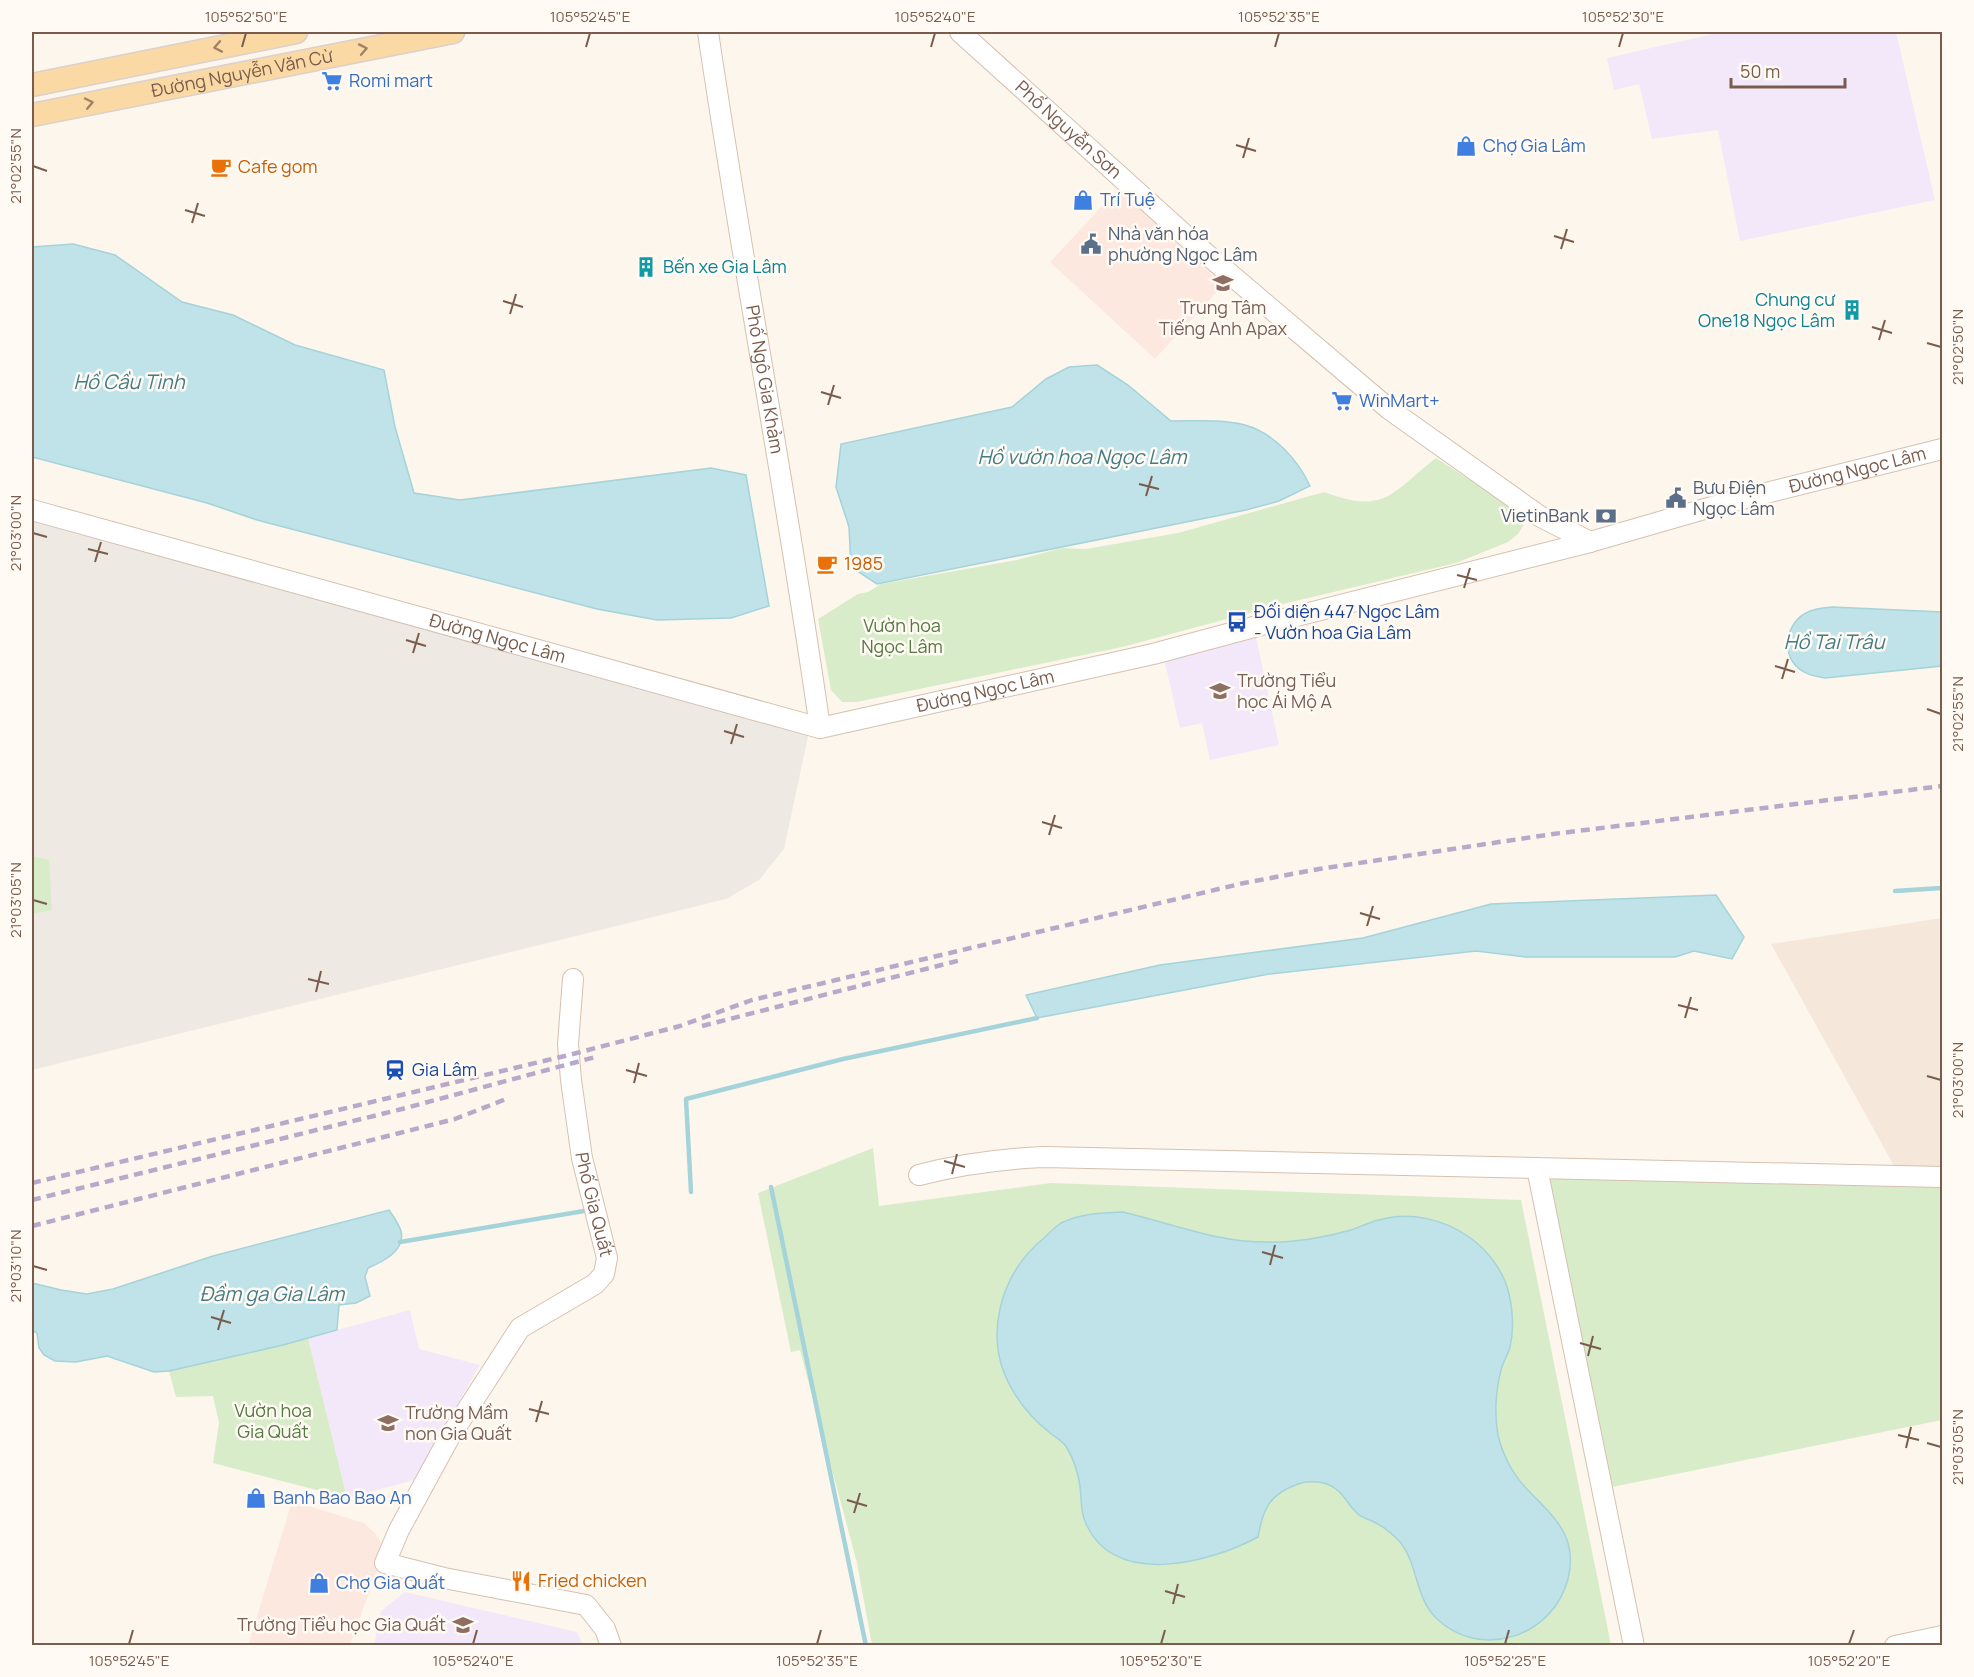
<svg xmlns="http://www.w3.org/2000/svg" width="1974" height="1677" viewBox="0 0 1974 1677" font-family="Manrope,sans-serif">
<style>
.residential{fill:#f5e8da}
.commercial{fill:#fde8e0}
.industrial{fill:#efe9e4}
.education{fill:#f3e8fa}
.green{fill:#d8ecc9}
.water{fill:#bfe3e8;stroke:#a5d3da;stroke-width:1.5}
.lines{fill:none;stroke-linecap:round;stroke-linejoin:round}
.stream{stroke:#a5d3da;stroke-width:4.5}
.secondary-casing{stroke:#d6c0b0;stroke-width:22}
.primary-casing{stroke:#dad1cd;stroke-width:25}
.secondary{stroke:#fff;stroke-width:20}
.primary{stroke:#fbd9a5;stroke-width:22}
.rail{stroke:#b9a8c9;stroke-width:4.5;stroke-dasharray:9 6;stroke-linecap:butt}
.oneway{stroke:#a18267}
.ticks{fill:none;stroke:#7a5c4d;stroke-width:2}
.labels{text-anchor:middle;stroke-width:5;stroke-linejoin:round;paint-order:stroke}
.street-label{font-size:18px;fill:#7a5c4d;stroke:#fffaf3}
.shop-label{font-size:18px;fill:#366cbe;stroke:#fffaf3;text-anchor:start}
.food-label{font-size:18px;fill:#c56008;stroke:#fffaf3;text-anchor:start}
.service-label{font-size:18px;fill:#4e5e75;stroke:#fffaf3;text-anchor:start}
.culture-label{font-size:18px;fill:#0d838f;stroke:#fffaf3;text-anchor:start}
.education-label{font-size:18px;fill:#785e54;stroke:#fffaf3;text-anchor:start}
.transit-label{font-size:18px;fill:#164399;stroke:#fffaf3;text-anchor:start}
.park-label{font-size:18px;fill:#537a41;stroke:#fffaf3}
.water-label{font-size:20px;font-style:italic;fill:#437c86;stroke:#fffaf3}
.neatline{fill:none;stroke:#7a5c4d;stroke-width:2}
.ticks-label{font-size:15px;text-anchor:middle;fill:#7a5c4d}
</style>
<rect width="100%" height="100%" fill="#fdf6ec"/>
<path class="residential" d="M1942,918V1176L1898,1173L1771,944Z"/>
<path class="commercial" d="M1118,189L1223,285L1155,359L1050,262Z
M292,1501L364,1523L376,1534L381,1543L380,1562L350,1645L248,1646Z"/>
<path class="industrial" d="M32,510L809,732L784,849L759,880L726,899L32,1070Z"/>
<path class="education" d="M1722,32H1896L1935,200L1740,241L1718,130L1652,139L1639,84L1614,90L1607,58Z
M1256,637L1279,745L1210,760L1202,723L1180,728L1164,659Z
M410,1310L419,1349L480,1365L414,1480L347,1498L308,1338Z
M405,1592L577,1632L583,1645H374L381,1611Z"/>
<path class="green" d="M1436,458L1524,515L1523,526L1518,534L1508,542L1456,563L1287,603L1122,647L857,702H842L831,690L818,619L858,594L868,592L881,584L1017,560L1062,548L1086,549L1178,533L1324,492C1386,515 1391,493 1436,458Z
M32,856L49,860L52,910L32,914Z
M873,1148L879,1206L1051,1183L1521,1200L1611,1645H872L857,1563L800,1350L791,1352L758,1193Z
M1537,1168L1942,1176V1420L1602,1489Z
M308,1338L347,1498L213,1463L219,1423L213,1396L176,1397L169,1371Z"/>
<path class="water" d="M73,244L115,255L182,302L233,315L295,345L384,370L395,427L414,493L460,500L711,468L746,475L769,606L731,618L657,620L597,609L257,520L207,503L32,457V247Z
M1097,365L1128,385L1171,421C1194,421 1222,419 1245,425C1274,433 1298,460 1310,486L1279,501L1246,510L877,584L851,567L849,527L836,487L841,444L1012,407L1046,379L1069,367Z
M1832,607L1942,612V666L1825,678C1815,676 1806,675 1798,668C1780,652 1787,621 1808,612C1816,608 1824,608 1832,607Z
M1716,895L1744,937L1732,959L1694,951L1675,957H1526L1476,951L1269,974L1037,1018L1026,995L1160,965L1363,938L1491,904Z
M389,1210C393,1216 399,1224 401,1231C406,1251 382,1262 368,1268L365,1277L370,1296L356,1303L339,1305L337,1330L283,1345L169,1371L154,1372L107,1356L76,1362L55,1361L44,1355L39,1348L37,1333L32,1330V1283L61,1290L87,1294L113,1289L213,1256Z
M1123,1212C1173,1224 1215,1242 1268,1242C1293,1243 1327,1237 1351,1230C1360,1227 1369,1222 1379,1220C1410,1211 1443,1219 1469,1237C1488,1250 1504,1272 1509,1294C1513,1312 1514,1330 1510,1347C1508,1355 1503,1362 1501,1370C1496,1389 1494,1414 1498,1435C1502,1453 1512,1473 1525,1487C1551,1515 1579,1534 1568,1579C1553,1637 1480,1661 1436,1618C1415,1597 1418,1565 1401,1543C1393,1534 1383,1526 1372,1521C1368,1519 1360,1517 1357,1513C1346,1503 1343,1490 1327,1484C1319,1481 1306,1481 1298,1484C1270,1494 1263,1508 1258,1537C1212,1562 1117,1588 1087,1526C1080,1512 1082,1501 1080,1486C1078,1472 1074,1460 1067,1448C1063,1441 1056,1438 1050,1433C1035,1421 1021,1406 1012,1389C982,1338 1000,1274 1044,1238C1049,1233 1055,1227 1061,1223C1082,1213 1101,1213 1123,1212Z"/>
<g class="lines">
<path class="stream" d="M1895,891L1942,888
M771,1187L866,1646
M691,1192L686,1099L843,1059L1037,1018
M400,1242L584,1211"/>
<g class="secondary-casing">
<g id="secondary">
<path id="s1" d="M708,32C742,264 787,495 820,728"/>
<path id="s2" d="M960,32L1197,246L1389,409L1541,517L1590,542"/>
<path id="s3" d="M32,510L820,728L1153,654L1265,624L1590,542L1722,504L1942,449"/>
<path id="s4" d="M573,979L568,1044L571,1080L582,1158L607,1258L604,1274L595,1284L520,1328L449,1438L399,1530L385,1563L444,1578L586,1605L605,1629L611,1646"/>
<path d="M1537,1168L1634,1646"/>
<path d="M919,1175C961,1164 1000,1159 1043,1157L1942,1177"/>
<path d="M1895,1646L1942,1636"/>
</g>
</g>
<g class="primary-casing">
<g id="primary">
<path d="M32,85L296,32"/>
<path id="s5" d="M32,115L453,32"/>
</g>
</g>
<use href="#secondary" class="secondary"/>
<use href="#primary" class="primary"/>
<path class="rail" d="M702,1026L961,960
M32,1183L569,1055L680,1026L752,1000L1244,883L1319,869L1553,834L1942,786
M32,1200L402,1109L599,1056
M32,1226L455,1119L506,1099"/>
</g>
<defs><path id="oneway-chevron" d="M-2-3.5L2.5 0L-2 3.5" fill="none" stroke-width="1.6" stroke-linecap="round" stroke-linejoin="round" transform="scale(1.5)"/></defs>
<g class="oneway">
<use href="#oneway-chevron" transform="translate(218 47) rotate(169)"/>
<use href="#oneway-chevron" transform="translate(363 49) rotate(-11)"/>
<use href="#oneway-chevron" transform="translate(89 103) rotate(-12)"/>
</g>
<path class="ticks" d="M242,47L246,33M586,47L590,33M931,47L935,33M1275,47L1279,33M1619,47L1623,33M1236,145L1256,151M1243,158L1249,138M33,166L47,171M185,210L205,216M192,223L198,203M1554,236L1574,242M1561,249L1567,229M503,301L523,307M510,314L516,294M1872,327L1892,333M1879,340L1885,320M1927,343L1941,347M821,392L841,398M828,405L834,385M1139,484L1159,489M1146,496L1152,476M33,533L47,537M88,549L108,554M95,562L101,542M1457,575L1477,580M1464,588L1470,568M406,640L426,646M413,653L419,633M1775,666L1795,672M1782,679L1788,659M1927,709L1941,714M724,731L744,737M731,744L737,724M1042,822L1062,828M1049,835L1055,815M33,900L47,904M1360,913L1380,919M1367,926L1373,906M308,979L329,984M316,992L321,971M1678,1005L1698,1010M1685,1018L1691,997M626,1070L647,1076M1927,1076L1941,1080M634,1083L639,1063M944,1161L965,1167M952,1174L957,1154M1262,1252L1283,1258M1270,1265L1275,1245M33,1266L47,1270M211,1317L231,1323M218,1330L224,1310M1580,1343L1601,1349M1588,1356L1593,1336M529,1409L549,1414M536,1422L542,1401M1898,1435L1919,1440M1927,1443L1941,1447M1906,1448L1911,1427M847,1500L867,1506M854,1513L860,1493M1165,1591L1185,1597M1173,1604L1178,1584M129,1644L133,1630M473,1644L477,1630M817,1644L821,1630M1161,1644L1165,1630M1505,1644L1509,1630M1849,1644L1854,1630"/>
<defs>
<g id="supermarket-bare" transform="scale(1.62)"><path d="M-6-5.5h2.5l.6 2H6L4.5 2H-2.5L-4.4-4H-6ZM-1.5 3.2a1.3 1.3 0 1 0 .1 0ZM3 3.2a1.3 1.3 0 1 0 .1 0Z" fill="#3f7fe0" stroke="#fffaf3" stroke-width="2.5" paint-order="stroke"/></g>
<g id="shop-bare" transform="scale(1.62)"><path d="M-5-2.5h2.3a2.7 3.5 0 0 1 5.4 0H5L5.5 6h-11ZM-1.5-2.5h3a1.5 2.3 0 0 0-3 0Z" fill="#3f7fe0" stroke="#fffaf3" stroke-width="2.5" paint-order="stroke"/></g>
<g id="cafe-bare" transform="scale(1.62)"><path d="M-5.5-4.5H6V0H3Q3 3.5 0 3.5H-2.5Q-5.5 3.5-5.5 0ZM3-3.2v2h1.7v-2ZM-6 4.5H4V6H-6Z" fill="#e8710a" stroke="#fffaf3" stroke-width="2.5" paint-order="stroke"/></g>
<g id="civic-bare" transform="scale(1.62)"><path d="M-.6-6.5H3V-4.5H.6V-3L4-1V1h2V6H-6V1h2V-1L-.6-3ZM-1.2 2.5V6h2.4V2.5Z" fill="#5c6f8a" stroke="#fffaf3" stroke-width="2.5" paint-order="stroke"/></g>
<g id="building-bare" transform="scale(1.62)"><path d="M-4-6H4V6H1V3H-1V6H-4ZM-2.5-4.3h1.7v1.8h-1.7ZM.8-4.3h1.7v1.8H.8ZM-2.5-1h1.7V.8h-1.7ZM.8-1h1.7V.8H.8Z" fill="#0f9aa8" stroke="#fffaf3" stroke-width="2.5" paint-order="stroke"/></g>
<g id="school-bare" transform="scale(1.62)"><path d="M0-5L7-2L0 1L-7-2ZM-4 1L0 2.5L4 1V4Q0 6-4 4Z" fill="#8d6e63" stroke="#fffaf3" stroke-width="2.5" paint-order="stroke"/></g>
<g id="bank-bare" transform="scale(1.62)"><path d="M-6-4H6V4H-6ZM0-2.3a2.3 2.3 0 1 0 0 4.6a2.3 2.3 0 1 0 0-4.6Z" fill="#5c6f8a" stroke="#fffaf3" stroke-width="2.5" paint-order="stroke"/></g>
<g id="bus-bare" transform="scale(1.62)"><path d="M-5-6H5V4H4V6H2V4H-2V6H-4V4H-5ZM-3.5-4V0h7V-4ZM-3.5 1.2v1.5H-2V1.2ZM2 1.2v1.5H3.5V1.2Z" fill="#1a4fb4" stroke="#fffaf3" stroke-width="2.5" paint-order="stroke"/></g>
<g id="station-bare" transform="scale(1.62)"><path d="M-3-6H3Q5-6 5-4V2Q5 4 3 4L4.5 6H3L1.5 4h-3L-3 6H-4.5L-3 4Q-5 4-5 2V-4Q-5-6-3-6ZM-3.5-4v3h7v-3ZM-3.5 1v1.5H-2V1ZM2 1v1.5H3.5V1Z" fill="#1a4fb4" stroke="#fffaf3" stroke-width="2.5" paint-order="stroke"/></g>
<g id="restaurant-bare" transform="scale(1.62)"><path d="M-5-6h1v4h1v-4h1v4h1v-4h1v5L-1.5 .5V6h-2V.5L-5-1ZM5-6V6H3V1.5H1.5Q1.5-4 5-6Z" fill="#e8710a" stroke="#fffaf3" stroke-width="2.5" paint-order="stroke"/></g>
</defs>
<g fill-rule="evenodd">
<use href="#supermarket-bare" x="332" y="81"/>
<use href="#shop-bare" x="1466" y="146"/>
<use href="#cafe-bare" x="221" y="167"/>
<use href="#shop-bare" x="1083" y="200"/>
<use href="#civic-bare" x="1091" y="244"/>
<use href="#building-bare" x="646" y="267"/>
<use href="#school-bare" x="1223" y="283"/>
<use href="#building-bare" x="1852" y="310"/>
<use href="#supermarket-bare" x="1342" y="401"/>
<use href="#civic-bare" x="1676" y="498"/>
<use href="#bank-bare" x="1606" y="516"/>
<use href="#cafe-bare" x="827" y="564"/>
<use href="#bus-bare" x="1237" y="622"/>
<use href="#school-bare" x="1220" y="691"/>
<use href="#station-bare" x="395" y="1070"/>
<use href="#school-bare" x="388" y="1423"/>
<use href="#shop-bare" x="256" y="1498"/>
<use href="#restaurant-bare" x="521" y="1581"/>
<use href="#shop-bare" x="319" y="1583"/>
<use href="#school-bare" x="463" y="1625"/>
</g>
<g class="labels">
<g class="street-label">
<text dy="6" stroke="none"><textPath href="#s5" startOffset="214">Đường Nguyễn Văn Cừ</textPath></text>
<text dy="6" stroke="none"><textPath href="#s2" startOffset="146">Phố Nguyễn Sơn</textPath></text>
<text dy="6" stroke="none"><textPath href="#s1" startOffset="352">Phố Ngô Gia Khảm</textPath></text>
<text dy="6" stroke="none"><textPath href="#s3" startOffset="1887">Đường Ngọc Lâm</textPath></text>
<text dy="6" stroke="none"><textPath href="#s3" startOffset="483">Đường Ngọc Lâm</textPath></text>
<text dy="6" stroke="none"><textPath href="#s3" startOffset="987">Đường Ngọc Lâm</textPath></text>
<text dy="6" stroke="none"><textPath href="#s4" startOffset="228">Phố Gia Quất</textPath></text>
</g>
<g class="shop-label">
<text x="349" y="87">Romi mart</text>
<text x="1483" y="152">Chợ Gia Lâm</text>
<text x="1100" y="206">Trí Tuệ</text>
<text x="1359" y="407">WinMart+</text>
<text x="273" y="1504">Banh Bao Bao An</text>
<text x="336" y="1589">Chợ Gia Quất</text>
</g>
<g class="food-label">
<text x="238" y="173">Cafe gom</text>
<text x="844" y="570">1985</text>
<text x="538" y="1587">Fried chicken</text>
</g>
<g class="service-label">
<text x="1108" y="240">Nhà văn hóa<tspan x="1108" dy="21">phường Ngọc Lâm</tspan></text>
<text x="1693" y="494">Bưu Điện<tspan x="1693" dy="21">Ngọc Lâm</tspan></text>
<text x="1589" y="522" text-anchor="end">VietinBank</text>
</g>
<g class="culture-label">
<text x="663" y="273">Bến xe Gia Lâm</text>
<text x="1835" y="306" text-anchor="end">Chung cư<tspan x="1835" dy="21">One18 Ngọc Lâm</tspan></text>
</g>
<g class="education-label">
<text x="1223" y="314" text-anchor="middle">Trung Tâm<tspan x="1223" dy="21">Tiếng Anh Apax</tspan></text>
<text x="1237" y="687">Trường Tiểu<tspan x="1237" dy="21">học Ái Mộ A</tspan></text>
<text x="405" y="1419">Trường Mầm<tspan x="405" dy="21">non Gia Quất</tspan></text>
<text x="446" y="1631" text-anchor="end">Trường Tiểu học Gia Quất</text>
</g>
<g class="transit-label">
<text x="1254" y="618">Đối diện 447 Ngọc Lâm<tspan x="1254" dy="21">- Vườn hoa Gia Lâm</tspan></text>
<text x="412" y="1076">Gia Lâm</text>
</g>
<g class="park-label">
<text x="902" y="632">Vườn hoa<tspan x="902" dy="21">Ngọc Lâm</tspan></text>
<text x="273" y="1417">Vườn hoa<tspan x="273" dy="21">Gia Quất</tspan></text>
</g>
<g class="water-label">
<text x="129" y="389">Hồ Cầu Tình</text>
<text x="1082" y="464">Hồ vườn hoa Ngọc Lâm</text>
<text x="1834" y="649">Hồ Tai Trâu</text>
<text x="272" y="1301">Đầm ga Gia Lâm</text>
</g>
</g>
<rect width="1974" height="1677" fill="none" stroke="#fffaf3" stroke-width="66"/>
<path d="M1731 78v9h114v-9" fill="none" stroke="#7a5c4d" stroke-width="3"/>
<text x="1740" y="78" font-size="18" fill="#7a5c4d" stroke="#fffaf3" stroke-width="4.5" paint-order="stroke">50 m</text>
<rect x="33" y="33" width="1908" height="1611" class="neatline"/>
<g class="ticks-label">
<text x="246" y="22">105°52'50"E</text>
<text x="590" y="22">105°52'45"E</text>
<text x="935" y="22">105°52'40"E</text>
<text x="1279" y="22">105°52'35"E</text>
<text x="1623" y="22">105°52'30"E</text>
<text transform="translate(16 166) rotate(-90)" y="5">21°02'55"N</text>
<text transform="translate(1958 347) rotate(-90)" y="5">21°02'50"N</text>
<text transform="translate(16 533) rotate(-90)" y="5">21°03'00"N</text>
<text transform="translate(1958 714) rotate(-90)" y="5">21°02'55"N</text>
<text transform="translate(16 900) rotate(-90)" y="5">21°03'05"N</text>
<text transform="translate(1958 1080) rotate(-90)" y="5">21°03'00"N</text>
<text transform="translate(16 1266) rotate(-90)" y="5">21°03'10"N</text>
<text transform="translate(1958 1447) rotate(-90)" y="5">21°03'05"N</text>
<text x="129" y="1666">105°52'45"E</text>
<text x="473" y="1666">105°52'40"E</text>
<text x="817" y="1666">105°52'35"E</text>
<text x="1161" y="1666">105°52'30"E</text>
<text x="1505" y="1666">105°52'25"E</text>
<text x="1849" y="1666">105°52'20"E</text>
</g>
</svg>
